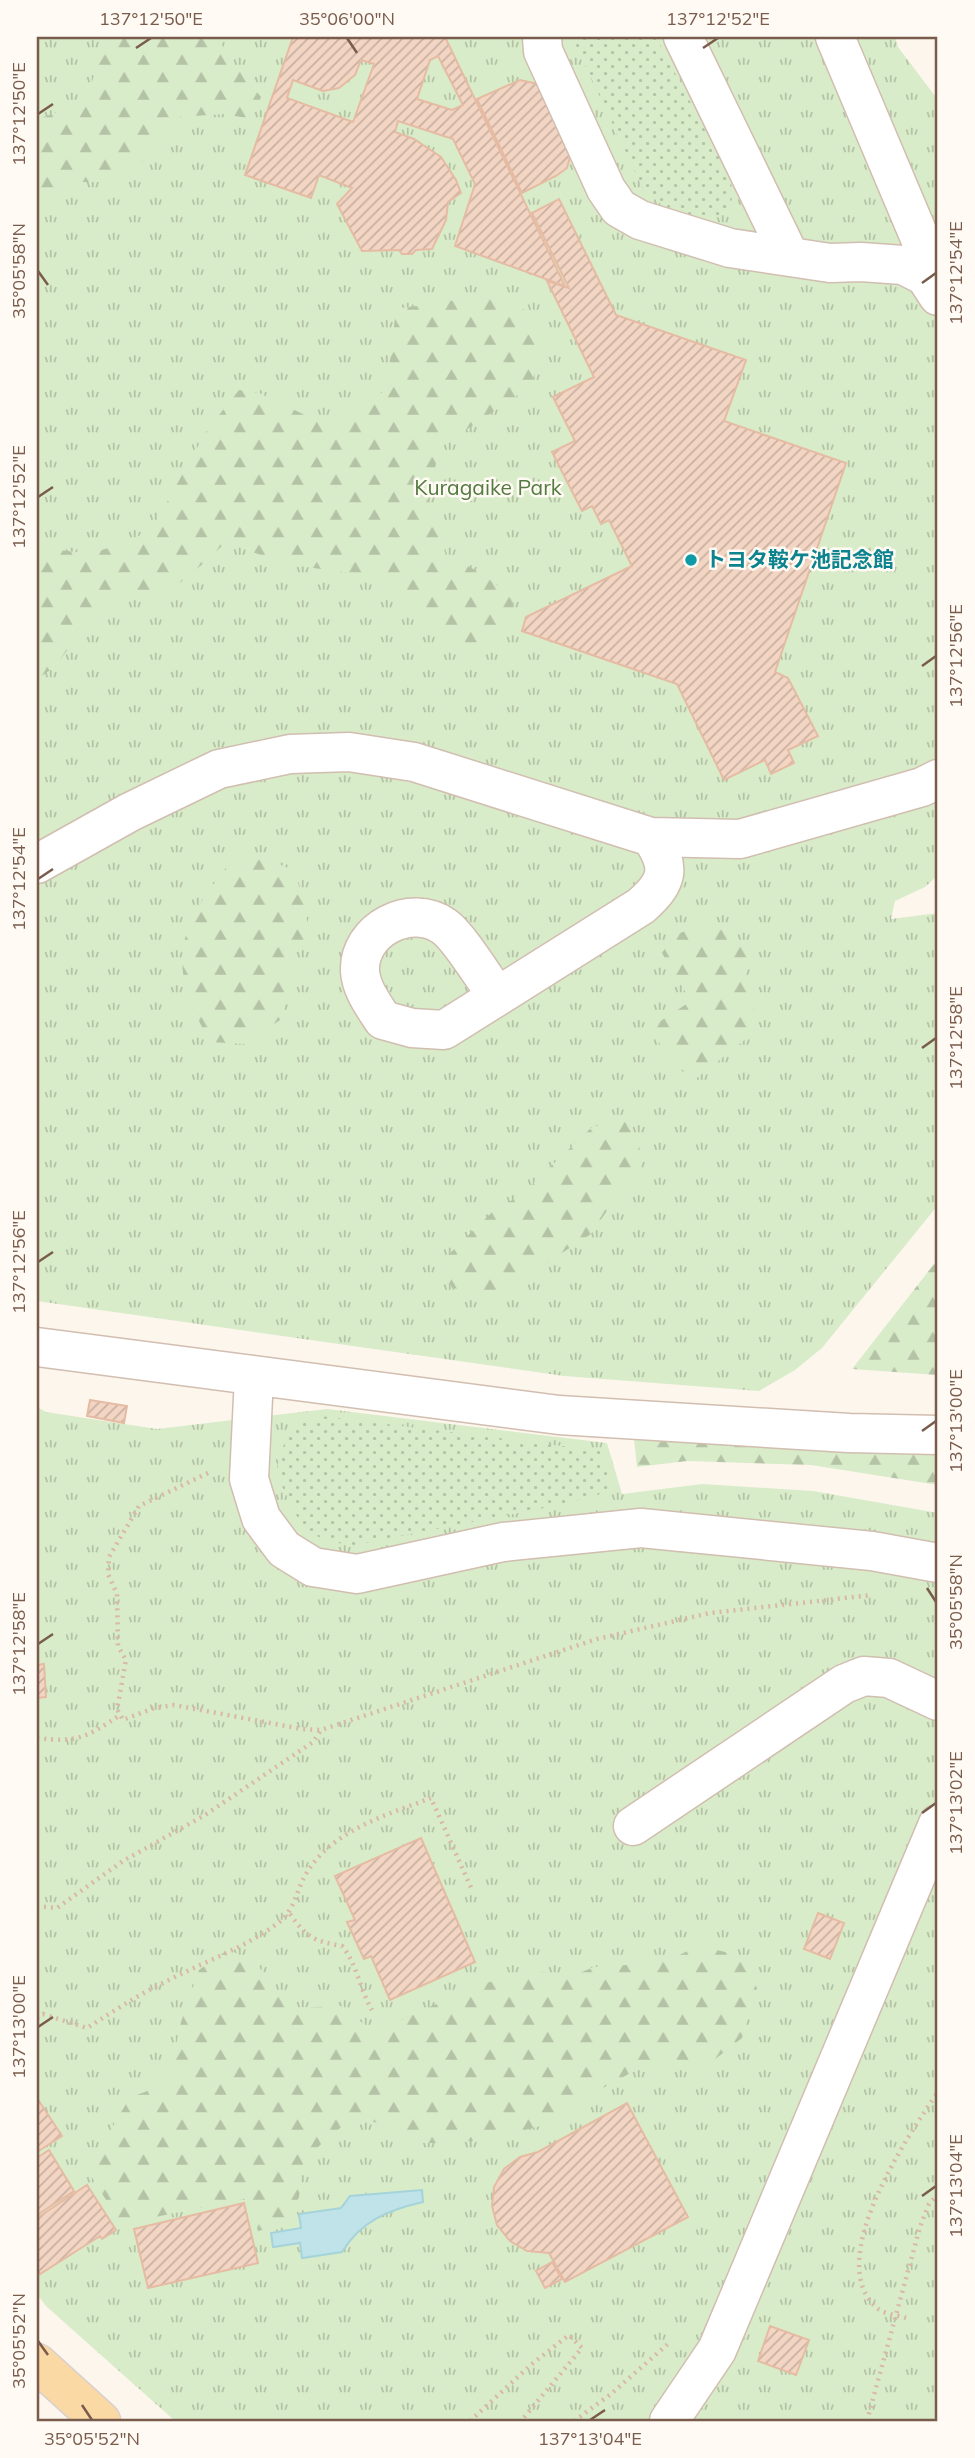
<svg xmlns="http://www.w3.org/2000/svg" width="975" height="2458" viewBox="0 0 975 2458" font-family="Mulish,'Noto Sans JP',sans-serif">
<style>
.grass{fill:url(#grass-tufts)}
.forest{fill:url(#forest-firs)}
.garden{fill:url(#garden-dots)}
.water{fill:#bfe3e8;stroke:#a5d3da;stroke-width:2}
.building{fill:url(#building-hatch);stroke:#e6bba3;stroke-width:2;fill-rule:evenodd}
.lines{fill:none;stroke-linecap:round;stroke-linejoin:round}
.minor-casing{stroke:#d1beb0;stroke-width:41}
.major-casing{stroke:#dad1cd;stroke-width:41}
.path{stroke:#d9b8a5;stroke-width:4.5;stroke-dasharray:2 5;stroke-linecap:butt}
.minor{stroke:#fff;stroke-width:38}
.major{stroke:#fbd9a5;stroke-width:38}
.ticks{fill:none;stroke:#7a5c4d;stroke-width:2.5}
.culture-dot{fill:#0f9aa8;stroke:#fffaf3;stroke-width:2.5}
.labels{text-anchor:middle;stroke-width:5;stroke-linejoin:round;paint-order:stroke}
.park-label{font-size:21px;fill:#537a41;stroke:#fffaf3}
.culture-label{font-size:21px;font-weight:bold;fill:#0d838f;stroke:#fffaf3;text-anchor:start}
.neatline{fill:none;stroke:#7a5c4d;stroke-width:2.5}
.ticks-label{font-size:18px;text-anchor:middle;fill:#7a5c4d}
</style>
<defs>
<pattern id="grass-tufts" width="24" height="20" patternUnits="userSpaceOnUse" patternTransform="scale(1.75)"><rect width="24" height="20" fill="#d8ecc9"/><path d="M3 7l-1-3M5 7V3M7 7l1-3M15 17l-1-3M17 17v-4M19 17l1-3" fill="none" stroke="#b4c2a5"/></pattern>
<pattern id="forest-firs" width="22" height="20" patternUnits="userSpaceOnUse" patternTransform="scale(1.75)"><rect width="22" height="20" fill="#d8ecc9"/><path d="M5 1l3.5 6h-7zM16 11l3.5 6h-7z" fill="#b4c2a5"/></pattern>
<pattern id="garden-dots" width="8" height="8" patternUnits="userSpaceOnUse" patternTransform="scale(1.75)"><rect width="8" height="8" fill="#d8ecc9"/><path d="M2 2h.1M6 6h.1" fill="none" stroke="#b4c2a5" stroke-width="1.8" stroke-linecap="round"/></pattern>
<pattern id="building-hatch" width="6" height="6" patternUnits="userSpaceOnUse" patternTransform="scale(1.75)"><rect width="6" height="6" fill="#f3d5c3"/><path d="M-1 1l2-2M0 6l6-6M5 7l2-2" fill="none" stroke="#cab0a1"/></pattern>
</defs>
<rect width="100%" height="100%" fill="#fdf6ec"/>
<path class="grass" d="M37,37H895L898,47L938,100V875L925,887L895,901L891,919L938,913V1205L822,1348L795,1370L759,1391L564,1376L37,1301Z
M37,1407L46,1412L157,1429L327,1409L607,1443L622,1494L702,1484L813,1491L938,1513V2421H175L46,2306L37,2294Z"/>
<path class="forest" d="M100,37H219L225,52L261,97L251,119L225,114L177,117L136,169L103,182H81L37,198V119L53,114L89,92L97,65Z
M495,294L540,318L546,343L530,387L439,448L428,505L446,555L479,572L515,598L504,632L484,648L452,640L395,584L364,575L285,564L226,542L204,563L165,595L117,596L88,621L55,667L37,679V547L90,554L129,541L152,529L207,430L239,390L259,393L305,415L348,416L387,389L396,309Z
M235,856L266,858L294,871L303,898L309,932L291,960L283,1018L245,1044L210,1042C202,1026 191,1009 187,992C170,933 202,900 235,856Z
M711,925L731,933L749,956L745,981L754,1005L752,1034L697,1078L675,1068L650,1028L691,1001L662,953C677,930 684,930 711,925Z
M626,1121L639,1145L642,1164L637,1176L613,1202L591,1234L510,1287L483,1292L452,1288L441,1262L489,1215L523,1193L592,1127Z
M938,1259V1375L852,1369Z
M634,1439L938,1446V1485L811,1465L687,1461L637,1467Z
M698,1946L739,1955L757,1988L742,2038L709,2064L658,2063L634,2071L583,2099L548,2124L495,2138L454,2143H410L384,2125L354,2116L304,2159L299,2197L288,2224L258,2231L248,2198L121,2224L83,2163L103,2143L130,2097L145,2092L169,2077L181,2022L199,1970L229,1949L259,1967L291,2008L341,2006L375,2033L461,1992L530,1968L565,1979L594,1967L627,1965L673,1958Z"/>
<path class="garden" d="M572,37H656L730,177L733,195L729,209L719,217L705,220L664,207L642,187Z
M321,1416L602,1451L611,1491L564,1504L355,1545C315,1542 301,1531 286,1494C283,1488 278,1480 277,1474C276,1458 286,1441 292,1427Z"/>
<path class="water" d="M422,2190L423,2202C388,2210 361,2221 342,2252L302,2258L300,2243L273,2247L271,2233L301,2228L299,2214L341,2208L350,2196Z"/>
<path class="building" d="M293,37H445L565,286L455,246L475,184L453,139L398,121L395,132L414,139L441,157L456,180L461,193L448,202L446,220L432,249L416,250L412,254H402L399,250L362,251L337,204L352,188L319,175L311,198L245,175ZM438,56L463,105L452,110L417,99L430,60ZM361,60L374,64L353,122L287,98L293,80L323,91L339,88L355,75Z
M520,80L538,84L570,157L567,168L556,176L522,193L477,99Z
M559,199L616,315L746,360L724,421L846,463L775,672L788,678L818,736L788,750L794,763L771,774L765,760L724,780L677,684L522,631L526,617L632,566L609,520L601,524L592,506L582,511L552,452L575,441L553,397L594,377L547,281L569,288L532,213Z
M90,1400L127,1406L124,1423L87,1416Z
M44,1664L46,1697L37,1698V1665Z
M421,1838L475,1962L390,2000L371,1956L364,1959L347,1922L355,1920L335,1876Z
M818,1913L844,1923L830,1959L804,1949Z
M37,2098L62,2136L37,2152Z
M627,2103L688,2217L565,2282L549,2253L527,2251L510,2241L497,2225L492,2206L494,2187L504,2169L520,2157L538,2152Z
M49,2150L74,2191L37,2215V2158Z
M87,2185L116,2230L102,2239L100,2236L40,2274L37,2269V2218Z
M244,2203L258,2263L148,2288L134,2229Z
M552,2262L562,2279L545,2288L536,2271Z
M770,2326L809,2340L796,2375L758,2361Z"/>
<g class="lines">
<g class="minor-casing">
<path id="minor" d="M542,37L543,51L606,189L619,208L640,220L730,248L830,263L861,262L903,265L925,276L938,296
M683,37L790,257
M835,37L938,281
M37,864L130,812L219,769L290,754L349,752L414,762L651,837L740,839L922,787L938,779
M497,996C486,981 459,937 445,927C411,902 358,930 360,971C361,989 374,1006 383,1020L412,1028L444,1030L641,906C668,882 672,868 651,837
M37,1347L559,1415L849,1433L938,1435
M254,1377L249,1479L261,1518L284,1549L313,1567L357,1574L503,1542L641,1528L872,1551L938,1563
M633,1826L844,1684L864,1676L889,1678L938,1701
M669,2421L717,2350L938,1824"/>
</g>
<g class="major-casing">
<path id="major" d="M37,2363L101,2421"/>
</g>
<path class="path" d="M208,1473L139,1506L109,1557L108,1574L117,1594L118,1646L126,1660L117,1709L123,1720L154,1708L174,1705L302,1729L321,1730L597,1639L710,1613L872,1595
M37,1738C78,1743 87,1737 120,1715
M37,1906L57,1908L123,1861L205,1815L313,1742L321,1730
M290,1914C307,1938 314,1941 342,1946C357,1964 360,1990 372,2010
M37,2018L43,2014L87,2028C112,2012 138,1995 165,1982C203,1962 243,1949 278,1923C296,1910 296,1888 309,1869C336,1829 389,1814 431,1798L473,1892
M906,2318C897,2315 883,2314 876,2307C823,2260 909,2134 938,2092
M470,2421L532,2364L569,2335L582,2348L521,2421
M574,2421L611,2394L669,2343
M867,2421L920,2227L929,2204L938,2194"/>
<use href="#minor" class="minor"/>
<use href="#major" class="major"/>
</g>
<path class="ticks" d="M347,38L357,53M136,48L151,38M703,48L718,38M38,114L53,104M38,271L48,285M922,283L936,273M38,497L53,487M922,666L936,656M38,879L53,869M922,1048L936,1038M38,1262L53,1252M922,1431L936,1421M927,1588L936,1602M38,1644L53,1634M922,1813L936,1803M38,2027L53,2017M922,2196L936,2186M38,2341L48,2355M82,2405L92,2420M590,2420L605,2410"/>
<circle class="culture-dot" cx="691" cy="560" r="7"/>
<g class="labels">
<g class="park-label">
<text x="488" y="495">Kuragaike Park</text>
</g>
<g class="culture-label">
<text x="705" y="567">トヨタ鞍ケ池記念館</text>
</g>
</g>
<rect width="975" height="2458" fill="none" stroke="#fffaf3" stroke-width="77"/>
<rect x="38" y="38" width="898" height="2382" class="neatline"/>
<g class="ticks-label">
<text x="151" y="25">137°12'50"E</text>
<text x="347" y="25">35°06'00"N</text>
<text x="718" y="25">137°12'52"E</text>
<text transform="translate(19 114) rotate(-90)" y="6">137°12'50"E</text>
<text transform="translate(19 271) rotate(-90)" y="6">35°05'58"N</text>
<text transform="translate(956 273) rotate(-90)" y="6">137°12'54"E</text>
<text transform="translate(19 497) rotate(-90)" y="6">137°12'52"E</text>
<text transform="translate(956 656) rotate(-90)" y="6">137°12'56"E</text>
<text transform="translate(19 879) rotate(-90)" y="6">137°12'54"E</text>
<text transform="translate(956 1038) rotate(-90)" y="6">137°12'58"E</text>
<text transform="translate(19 1262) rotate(-90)" y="6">137°12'56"E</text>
<text transform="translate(956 1421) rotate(-90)" y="6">137°13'00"E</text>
<text transform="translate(956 1602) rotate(-90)" y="6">35°05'58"N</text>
<text transform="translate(19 1644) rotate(-90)" y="6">137°12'58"E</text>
<text transform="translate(956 1803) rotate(-90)" y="6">137°13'02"E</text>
<text transform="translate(19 2027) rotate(-90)" y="6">137°13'00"E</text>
<text transform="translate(956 2186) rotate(-90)" y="6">137°13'04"E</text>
<text transform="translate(19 2341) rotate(-90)" y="6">35°05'52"N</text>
<text x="92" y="2445">35°05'52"N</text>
<text x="590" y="2445">137°13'04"E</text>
</g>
</svg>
